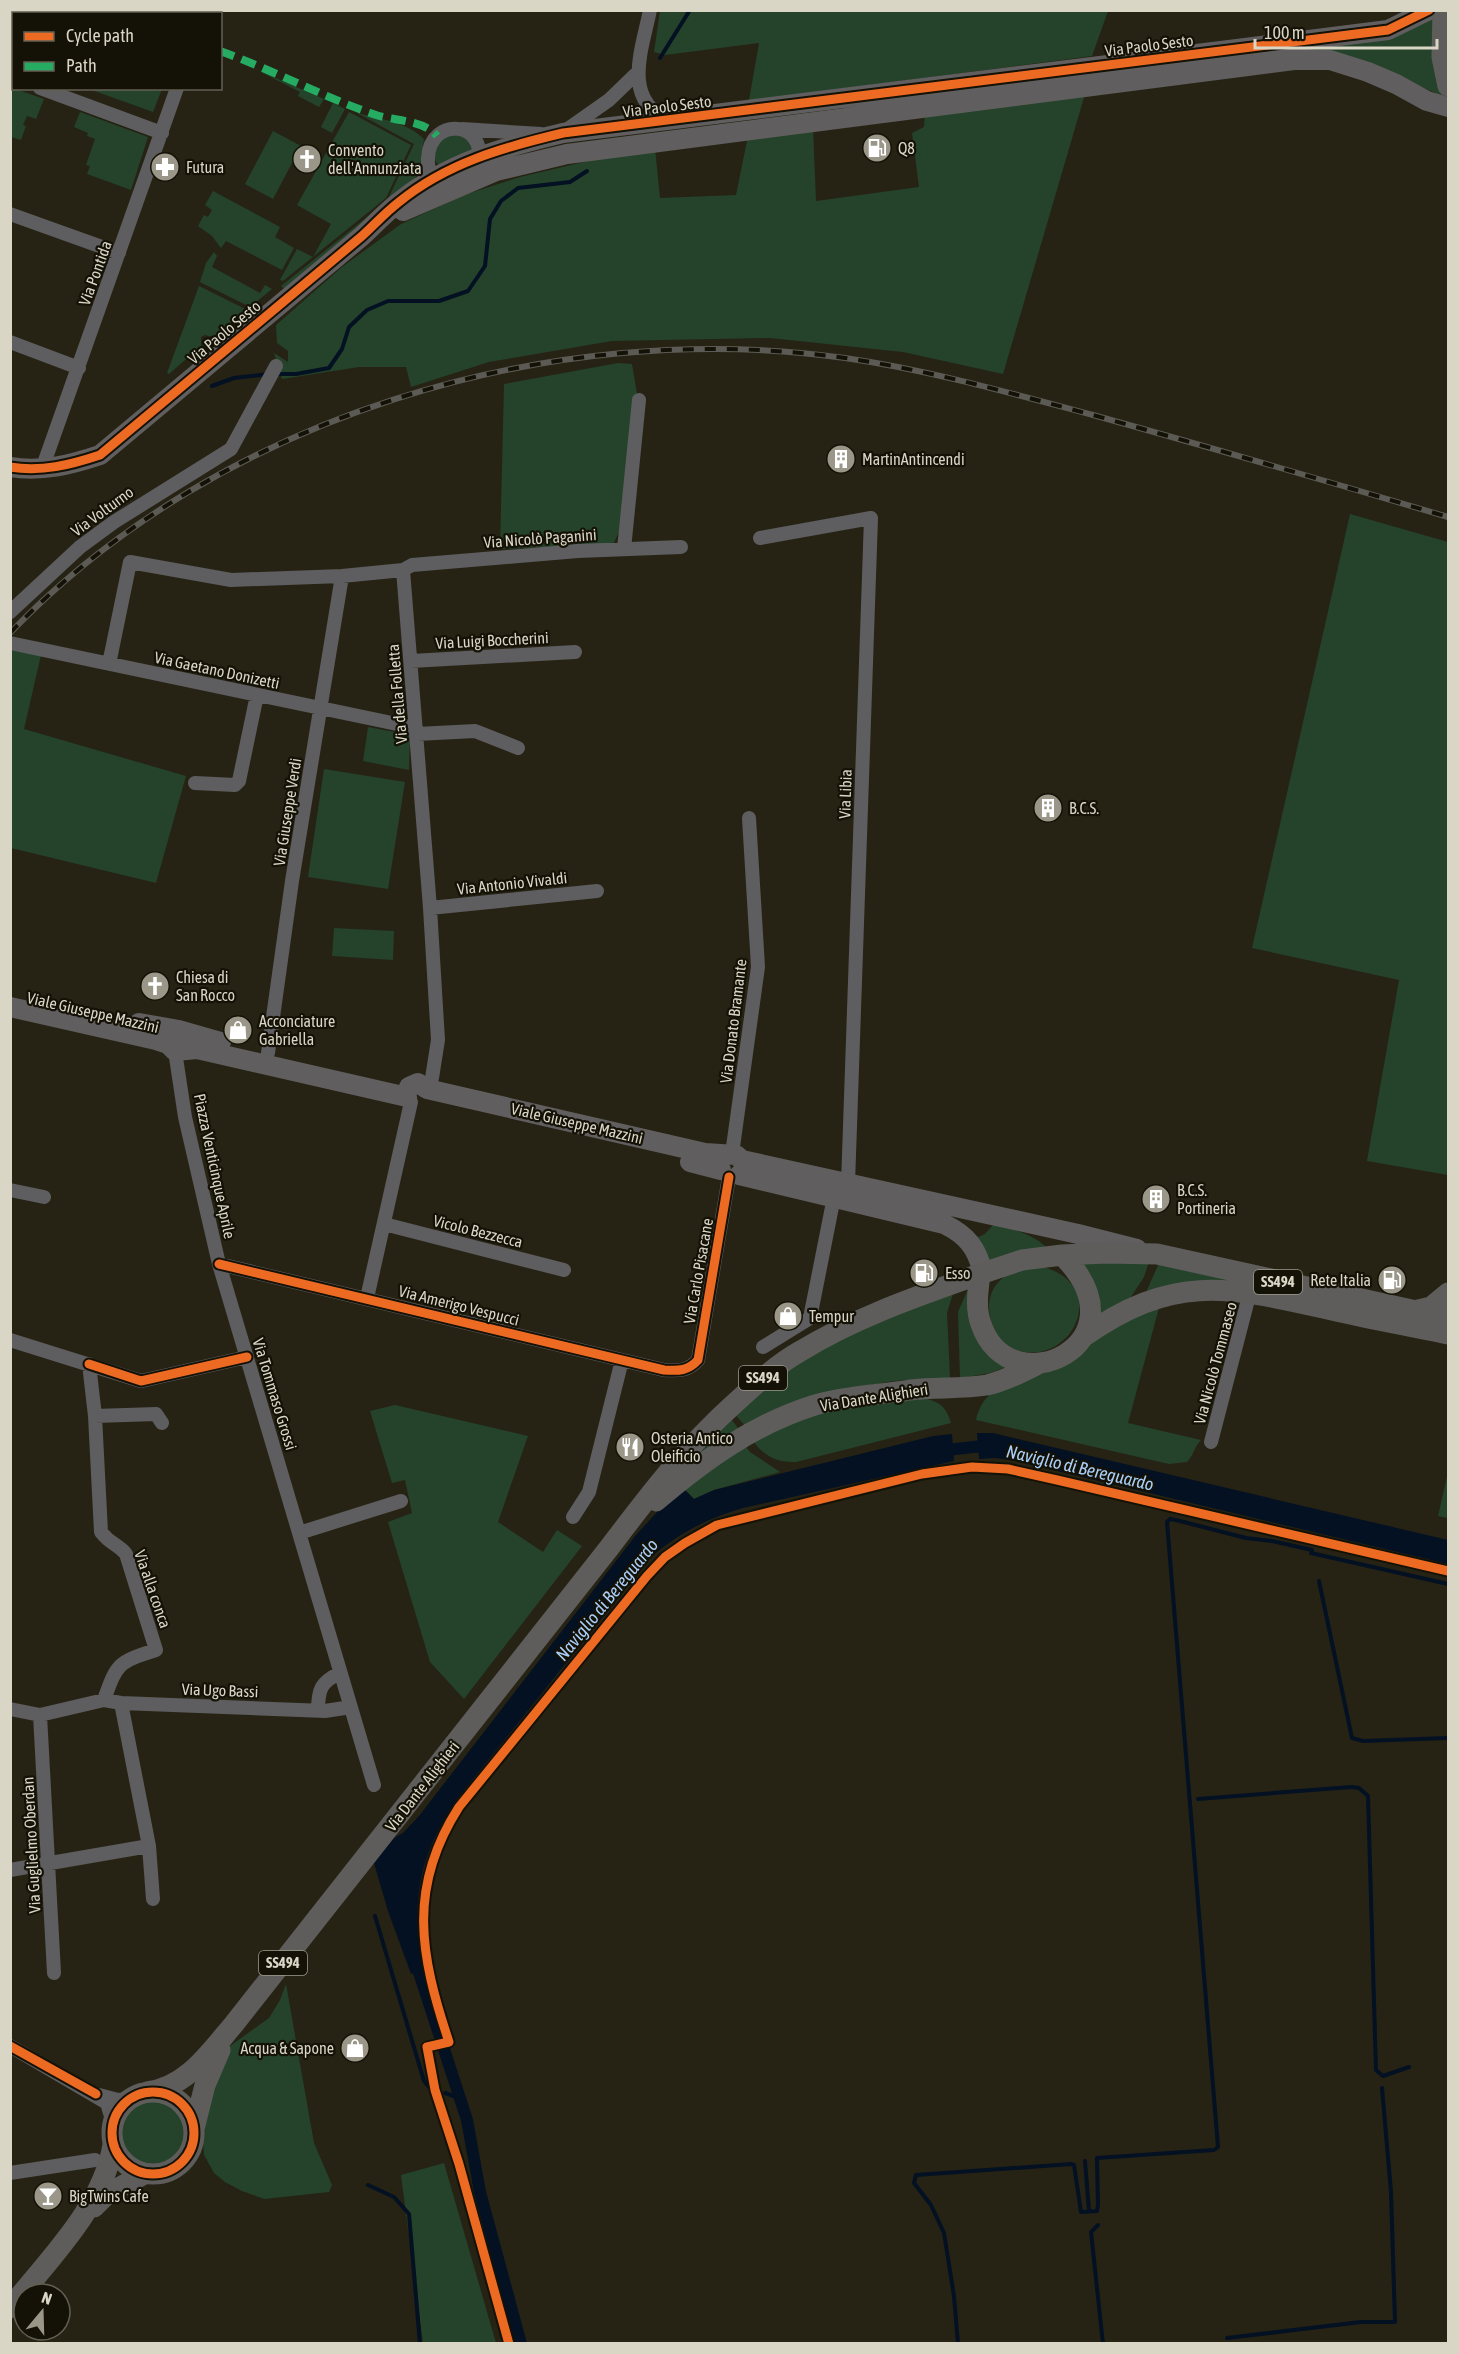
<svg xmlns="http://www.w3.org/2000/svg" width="1459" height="2354" viewBox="0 0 1459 2354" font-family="'Asap Condensed',sans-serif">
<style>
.green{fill:#24432a}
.water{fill:#031123}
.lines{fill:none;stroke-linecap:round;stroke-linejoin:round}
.stream{stroke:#031123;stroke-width:4}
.canal{stroke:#031123;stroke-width:12}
.street{stroke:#5e5d5f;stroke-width:14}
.secondary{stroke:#615e5f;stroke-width:20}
.primary{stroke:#5e5d5b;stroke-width:21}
.rail-casing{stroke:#5c5a54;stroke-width:6}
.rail{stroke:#141106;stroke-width:4;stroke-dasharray:11;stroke-linecap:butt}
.quiet{stroke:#26ab63;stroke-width:8;stroke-dasharray:15 8;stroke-linecap:butt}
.cycleway-casing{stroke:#141106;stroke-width:13}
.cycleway{stroke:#ed6a23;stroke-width:9}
.labels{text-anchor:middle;stroke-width:4.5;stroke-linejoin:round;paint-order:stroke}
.shield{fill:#141106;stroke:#9e9b8c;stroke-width:1.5}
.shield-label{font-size:15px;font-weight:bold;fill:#d9d6c6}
.street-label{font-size:16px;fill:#d9d6c6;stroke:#141106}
.poi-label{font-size:16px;fill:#d9d6c6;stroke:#141106;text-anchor:start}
.water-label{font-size:18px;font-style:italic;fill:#a9cff9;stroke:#141106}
</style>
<rect width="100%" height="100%" fill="#262314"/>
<path class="green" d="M96,11L103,13L14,14L13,71L11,70L12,11Z
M660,11H1108L1092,56L754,100H749L759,43L665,55L654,52Z
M1436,14L1435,54L1444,97C1395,74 1359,60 1305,50Z
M257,70L324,99L319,107L298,96L300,92Z
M10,87L44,99L36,119L27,116L23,125L26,126L21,140L11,137Z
M89,89H162L153,112Z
M1085,94L1003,374L903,352L770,338L612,341L489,362L411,387L406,367H359L282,379L274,353L288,362V351L277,343L276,325L342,267L401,224L464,195L520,177L618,154L655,148L660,198L736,195L748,136L813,127L816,201L919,187L912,133L924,127L925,113Z
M333,103L345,109L332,133L321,127Z
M80,112L148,137L131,190L87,174L90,166L86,165L95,139L87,136L88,133L74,127Z
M349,112L411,145L386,198L283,281L280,280L297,249L313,257L331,224L297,205Z
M357,113C380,119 407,122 424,139L420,167L413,183L285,290L281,286L387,201L414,144Z
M273,131L301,146L273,199L245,184Z
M444,134L466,137L475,151L439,166L434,159L436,141Z
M213,191L280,227L275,237L294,248L282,270L226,241L221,248L212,236L198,226L204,215L208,217L212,210L205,205Z
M214,252L217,256L212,267L260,293L265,285L272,289L250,307L200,282L206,263Z
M199,286L247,310L213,337L205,335L201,337V346L169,374L167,373Z
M618,363L632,364L637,394L619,532L613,544L500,549L504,384Z
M1350,514L1448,542V1175L1367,1161L1399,980L1252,948Z
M11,650L41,655L24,729L186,776L156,883L11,848Z
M368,727L410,735L409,770L363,761Z
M324,769L405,782L388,889L308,877Z
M334,928L394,931L393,960L332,956Z
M993,1225C1012,1229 1032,1233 1047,1248L986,1265L976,1238L985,1234Z
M1078,1261L1149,1262L1144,1277L1129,1300L1095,1317Z
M1159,1263L1238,1280L1148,1293L1147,1290Z
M1039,1266C1111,1282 1075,1364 1020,1351C1013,1350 1005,1346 1000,1340C983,1316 984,1282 1016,1271C1023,1268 1031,1268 1039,1266Z
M968,1289L975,1293L1014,1364L990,1373L960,1378L958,1312Z
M954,1290L947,1313L950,1378L894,1381L853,1388L747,1428L732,1411L801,1355Z
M1160,1304L1128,1423L1201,1440C1194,1447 1194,1455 1187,1462L1169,1464L976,1420C979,1406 985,1397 997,1389Z
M917,1397C936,1401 945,1402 951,1423L796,1462C776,1463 762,1455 751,1438L810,1412Z
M395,1405L528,1436L498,1522L543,1552L557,1530L582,1546L464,1699L430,1662L388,1522L412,1513L405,1480L392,1483L370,1411Z
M728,1415L741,1432L706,1453L684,1459Z
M743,1443L750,1452L780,1472L714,1490L694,1499L681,1486Z
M1448,1472V1518L1438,1516Z
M286,1984L314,2143L332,2185L329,2192L264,2199L242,2191L225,2182L214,2173L204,2155L202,2129L215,2072L230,2046L269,2018L280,2000Z
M122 2134a33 33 0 1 1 66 0a33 33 0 1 1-66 0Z
M444,2163L496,2343H423L401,2175Z"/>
<path class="water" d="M977,1433H993L1448,1540V1564L1015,1461L995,1458L979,1459Z
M952,1434L954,1461L743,1508C706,1519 681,1532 651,1557L457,1799C418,1856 410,1903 424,1971L411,1974L388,1911L374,1863L392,1839L403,1833L419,1816L636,1535L681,1486L694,1499L714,1490L933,1436Z"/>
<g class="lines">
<path class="stream" d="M660,58L690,10
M276,374H296L329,368L342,349L349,327L367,310L388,301H439L468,291L485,266L490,219L501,201L518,188L570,182L587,171
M212,386L234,378L269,374
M1319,1581L1352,1738L1363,1741L1448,1738
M1198,1799L1351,1787L1359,1788L1368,1796L1376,2070L1383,2076L1409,2067
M375,1916L424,2081L429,2087
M445,2093L459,2098
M1085,2161L1089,2211
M368,2185L394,2197L409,2214L420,2344
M1098,2225L1091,2232L1103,2344
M1227,2338L1361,2322H1395L1391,2192L1382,2088
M958,2344L954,2296L944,2233L931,2205L914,2183L916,2175L1071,2164L1074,2165L1081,2212L1097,2211L1098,2205L1097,2158L1214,2150L1218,2147L1167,1522L1170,1519L1176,1520L1246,1538L1272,1541L1312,1550L1311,1553L1448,1584"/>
<path class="canal" d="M938,1451L982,1446L992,1448
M414,1957L467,2120L480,2192L521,2344"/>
<path class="street" d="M113,10L121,14
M650,10C642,50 622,98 667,120
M203,14L205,10
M10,78L14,79
M40,88L162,133
M462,129L541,134
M565,131L609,100L638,72
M440,183C431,176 427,169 428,158C430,115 489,121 478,165
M10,214L119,253
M10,342L79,368
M42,469L177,88
M760,538L871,518L848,1184L834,1197L810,1318L763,1347
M624,549L639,400
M403,570L412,565L578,551L681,547
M10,612L80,547L114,522L231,449L276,366
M10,643L416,728
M411,661L575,652
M109,664L130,562L231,580L342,576L403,570L430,908L438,1040L432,1078L427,1089
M417,734L475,731L518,748
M195,783L235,785L239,781L257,695
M430,908L597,891
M175,1051L185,1117L219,1264L374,1785
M268,1053L292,881L342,576
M732,1154L758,967L749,818
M10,1190L44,1197
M384,1224L564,1270
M219,1264L664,1370C679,1371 688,1371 698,1360L729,1177
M367,1298L411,1102
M10,1340L141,1381L247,1357
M89,1364L95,1416L101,1532C111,1545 118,1544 126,1554L156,1650C118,1662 117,1663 104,1700
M95,1416L156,1414L162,1423
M1211,1442L1250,1292
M573,1517L589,1492L622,1360
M299,1533L401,1501
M121,1703L149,1846L153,1899
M10,1709L40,1715L104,1700L121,1703L325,1711L351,1707
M318,1711C318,1689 321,1682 340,1673
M40,1715L54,1973
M10,1870L149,1846
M10,2046L107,2103L113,2123
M99,2095L118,2100L129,2099
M10,2173L95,2160"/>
<path class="secondary" d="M403,211L496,171L567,154L1294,60H1330L1368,72L1396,84L1427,101L1448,107
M10,467C42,472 70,465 100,455L362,236C374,225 386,212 399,202C447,163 504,147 563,133L1388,30L1429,10
M10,1007L156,1040L168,1044L175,1051L197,1049L407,1097
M139,1023L179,1030L221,1042
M409,1087L418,1083L427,1089L705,1153L736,1155L742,1160L1078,1234L1137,1249
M690,1162L721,1170
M739,1175L944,1224C967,1235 977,1248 983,1273"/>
<path class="primary" d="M1443,10L1442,57L1448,86
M1062,1255L1106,1253L1157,1254L1448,1318
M1062,1255C1150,1343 1009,1409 981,1324C975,1308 978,1290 980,1274L1022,1260Z
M1414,1311L1431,1307L1448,1293
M1083,1337C1175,1272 1229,1287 1332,1310C1371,1319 1410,1326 1448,1334
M656,1501C704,1460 754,1424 815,1405C845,1396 879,1395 910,1390C935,1387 962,1389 987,1385C1005,1381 1022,1372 1038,1364
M112 2133a41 41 0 1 1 82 0a41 41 0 1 1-82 0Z
M147,2092C187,2087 210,2052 234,2024L609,1548C650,1494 684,1449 735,1403C755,1385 776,1365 799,1352C856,1317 918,1296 980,1274
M194,2129L205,2085L220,2050
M94,2207L106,2195L144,2174
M10,2308C48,2260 103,2207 113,2145"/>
<g class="rail-casing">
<path id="rail" d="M10,633C217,417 551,317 845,358C929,370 1010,393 1093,415C1212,448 1330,482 1448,517"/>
</g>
<use href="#rail" class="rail"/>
<path class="quiet" d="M220,51C273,70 323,97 376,115C395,121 424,120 437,136"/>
<g class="cycleway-casing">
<path id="cycleway" d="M10,467C42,472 70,465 100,455L362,236C374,225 386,212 399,202C447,163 504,147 563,133L1388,30L1429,10
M219,1264L664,1370C679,1371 688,1371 698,1360L729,1177
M89,1364L141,1381L247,1357
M10,2046L96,2094
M112 2133a41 41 0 1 1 82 0a41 41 0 1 1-82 0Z
M509,2344L459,2164L435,2090L427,2047L449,2042C420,1955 407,1888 459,1807L647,1576L665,1557L685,1543L717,1525L922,1474L972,1467L1008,1469L1057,1480L1448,1571"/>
</g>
<use href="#cycleway" class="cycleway"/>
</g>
<defs>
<g id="fuel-disc" transform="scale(1.5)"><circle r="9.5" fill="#9a9788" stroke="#141106"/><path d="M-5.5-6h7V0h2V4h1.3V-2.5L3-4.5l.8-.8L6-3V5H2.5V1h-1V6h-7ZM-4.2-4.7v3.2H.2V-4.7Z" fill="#fff"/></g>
<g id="church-disc" transform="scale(1.5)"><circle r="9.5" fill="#9a9788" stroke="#141106"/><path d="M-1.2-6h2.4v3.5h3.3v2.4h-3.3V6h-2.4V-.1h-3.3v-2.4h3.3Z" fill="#fff"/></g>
<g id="pharmacy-disc" transform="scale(1.5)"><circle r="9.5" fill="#9a9788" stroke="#141106"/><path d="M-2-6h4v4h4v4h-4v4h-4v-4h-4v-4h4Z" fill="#fff"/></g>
<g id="building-disc" transform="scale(1.5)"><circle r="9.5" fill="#9a9788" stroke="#141106"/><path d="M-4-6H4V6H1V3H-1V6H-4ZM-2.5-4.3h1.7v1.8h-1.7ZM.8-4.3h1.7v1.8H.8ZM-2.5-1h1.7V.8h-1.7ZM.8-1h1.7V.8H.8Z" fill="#fff"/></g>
<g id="shop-disc" transform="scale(1.5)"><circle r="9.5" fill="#9a9788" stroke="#141106"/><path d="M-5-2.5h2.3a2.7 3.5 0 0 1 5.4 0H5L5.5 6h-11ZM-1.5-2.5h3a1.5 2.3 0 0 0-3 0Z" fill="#fff"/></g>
<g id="restaurant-disc" transform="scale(1.5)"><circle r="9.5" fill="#9a9788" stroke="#141106"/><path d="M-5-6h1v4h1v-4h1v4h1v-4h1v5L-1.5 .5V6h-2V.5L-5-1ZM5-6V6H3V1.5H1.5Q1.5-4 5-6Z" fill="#fff"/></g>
<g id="bar-disc" transform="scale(1.5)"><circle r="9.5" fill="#9a9788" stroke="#141106"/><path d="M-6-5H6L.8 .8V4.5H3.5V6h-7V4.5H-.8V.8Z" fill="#fff"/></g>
</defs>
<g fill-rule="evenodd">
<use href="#fuel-disc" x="877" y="148"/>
<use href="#church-disc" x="307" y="159"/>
<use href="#pharmacy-disc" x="165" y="167"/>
<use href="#building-disc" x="841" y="459"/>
<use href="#building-disc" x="1048" y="808"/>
<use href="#church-disc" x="155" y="986"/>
<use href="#shop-disc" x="238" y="1030"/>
<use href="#building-disc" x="1156" y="1199"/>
<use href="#fuel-disc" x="924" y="1273"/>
<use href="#fuel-disc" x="1392" y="1280"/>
<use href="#shop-disc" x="788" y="1316"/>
<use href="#restaurant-disc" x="630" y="1447"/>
<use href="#shop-disc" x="355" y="2048"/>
<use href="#bar-disc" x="48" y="2196"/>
</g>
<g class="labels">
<g class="shield">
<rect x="1254" y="1270" width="48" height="24" rx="4.5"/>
<rect x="739" y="1366" width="48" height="24" rx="4.5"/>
<rect x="259" y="1951" width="48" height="24" rx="4.5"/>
</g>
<g class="shield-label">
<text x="1278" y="1287">SS494</text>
<text x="763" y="1383">SS494</text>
<text x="283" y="1968">SS494</text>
</g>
<g class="street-label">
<text transform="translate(1149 45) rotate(-7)" y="6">Via Paolo Sesto</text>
<text transform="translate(667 106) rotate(-7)" y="6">Via Paolo Sesto</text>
<text transform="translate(95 273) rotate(-70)" y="6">Via Pontida</text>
<text transform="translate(224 332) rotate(-40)" y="6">Via Paolo Sesto</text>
<text transform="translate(102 511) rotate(-36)" y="6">Via Volturno</text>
<text transform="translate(540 538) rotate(-4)" y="6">Via Nicolò Paganini</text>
<text transform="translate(492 640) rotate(-3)" y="6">Via Luigi Boccherini</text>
<text transform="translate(217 670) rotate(12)" y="6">Via Gaetano Donizetti</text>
<text transform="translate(397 694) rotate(-95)" y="6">Via della Folletta</text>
<text transform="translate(845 794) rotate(-88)" y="6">Via Libia</text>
<text transform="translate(287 812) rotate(-81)" y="6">Via Giuseppe Verdi</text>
<text transform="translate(512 883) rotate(-6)" y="6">Via Antonio Vivaldi</text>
<text transform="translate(93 1012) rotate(13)" y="6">Viale Giuseppe Mazzini</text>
<text transform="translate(733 1021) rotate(-83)" y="6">Via Donato Bramante</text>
<text transform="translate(577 1123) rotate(13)" y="6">Viale Giuseppe Mazzini</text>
<text transform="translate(215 1166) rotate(78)" y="6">Piazza Venticinque Aprile</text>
<text transform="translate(478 1231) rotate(14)" y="6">Vicolo Bezzecca</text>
<text transform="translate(698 1271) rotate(-80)" y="6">Via Carlo Pisacane</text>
<text transform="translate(459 1305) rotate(14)" y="6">Via Amerigo Vespucci</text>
<text transform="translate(1215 1363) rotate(-75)" y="6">Via Nicolò Tommaseo</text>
<text transform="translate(275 1394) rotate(73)" y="6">Via Tommaso Grossi</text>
<text transform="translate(874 1397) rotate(-9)" y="6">Via Dante Alighieri</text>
<text transform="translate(153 1589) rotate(71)" y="6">Via alla conca</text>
<text transform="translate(220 1690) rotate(2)" y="6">Via Ugo Bassi</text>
<text transform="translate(422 1786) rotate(-52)" y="6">Via Dante Alighieri</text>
<text transform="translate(31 1845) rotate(-93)" y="6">Via Guglielmo Oberdan</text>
</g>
<g class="poi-label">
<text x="898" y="154">Q8</text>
<text x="328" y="156">Convento<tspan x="328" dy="18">dell'Annunziata</tspan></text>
<text x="186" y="173">Futura</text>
<text x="862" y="465">MartinAntincendi</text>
<text x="1069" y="814">B.C.S.</text>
<text x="176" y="983">Chiesa di<tspan x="176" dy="18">San Rocco</tspan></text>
<text x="259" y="1027">Acconciature<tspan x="259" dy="18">Gabriella</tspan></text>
<text x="1177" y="1196">B.C.S.<tspan x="1177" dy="18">Portineria</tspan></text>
<text x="945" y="1279">Esso</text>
<text x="1371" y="1286" text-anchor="end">Rete Italia</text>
<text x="809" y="1322">Tempur</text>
<text x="651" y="1444">Osteria Antico<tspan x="651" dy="18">Oleificio</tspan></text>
<text x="334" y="2054" text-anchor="end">Acqua &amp; Sapone</text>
<text x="69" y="2202">BigTwins Cafe</text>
</g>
<g class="water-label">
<text transform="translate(1080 1468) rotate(13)" y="6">Naviglio di Bereguardo</text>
<text transform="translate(607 1600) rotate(-51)" y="6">Naviglio di Bereguardo</text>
</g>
</g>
<rect width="1459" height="2354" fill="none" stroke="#d9d6c6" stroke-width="24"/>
<rect x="12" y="12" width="210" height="78" fill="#141106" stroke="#636053" stroke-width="1.5"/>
<rect x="24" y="32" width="30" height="9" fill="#ed6a23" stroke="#636053" stroke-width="1.5"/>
<text x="66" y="42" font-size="18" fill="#d9d6c6">Cycle path</text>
<rect x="24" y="62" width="30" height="9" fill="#26ab63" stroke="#636053" stroke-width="1.5"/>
<text x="66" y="72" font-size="18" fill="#d9d6c6">Path</text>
<g transform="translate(42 2312) rotate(19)"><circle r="28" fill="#141106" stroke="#636053" stroke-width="1.5"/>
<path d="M0-4.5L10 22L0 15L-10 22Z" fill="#9a9788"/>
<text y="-9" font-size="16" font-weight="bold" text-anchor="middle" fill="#d9d6c6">N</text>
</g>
<path d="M1255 39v9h182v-9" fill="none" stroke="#d9d6c6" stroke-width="3"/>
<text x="1264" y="39" font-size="18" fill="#d9d6c6" stroke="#141106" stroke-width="4.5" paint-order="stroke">100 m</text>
</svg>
